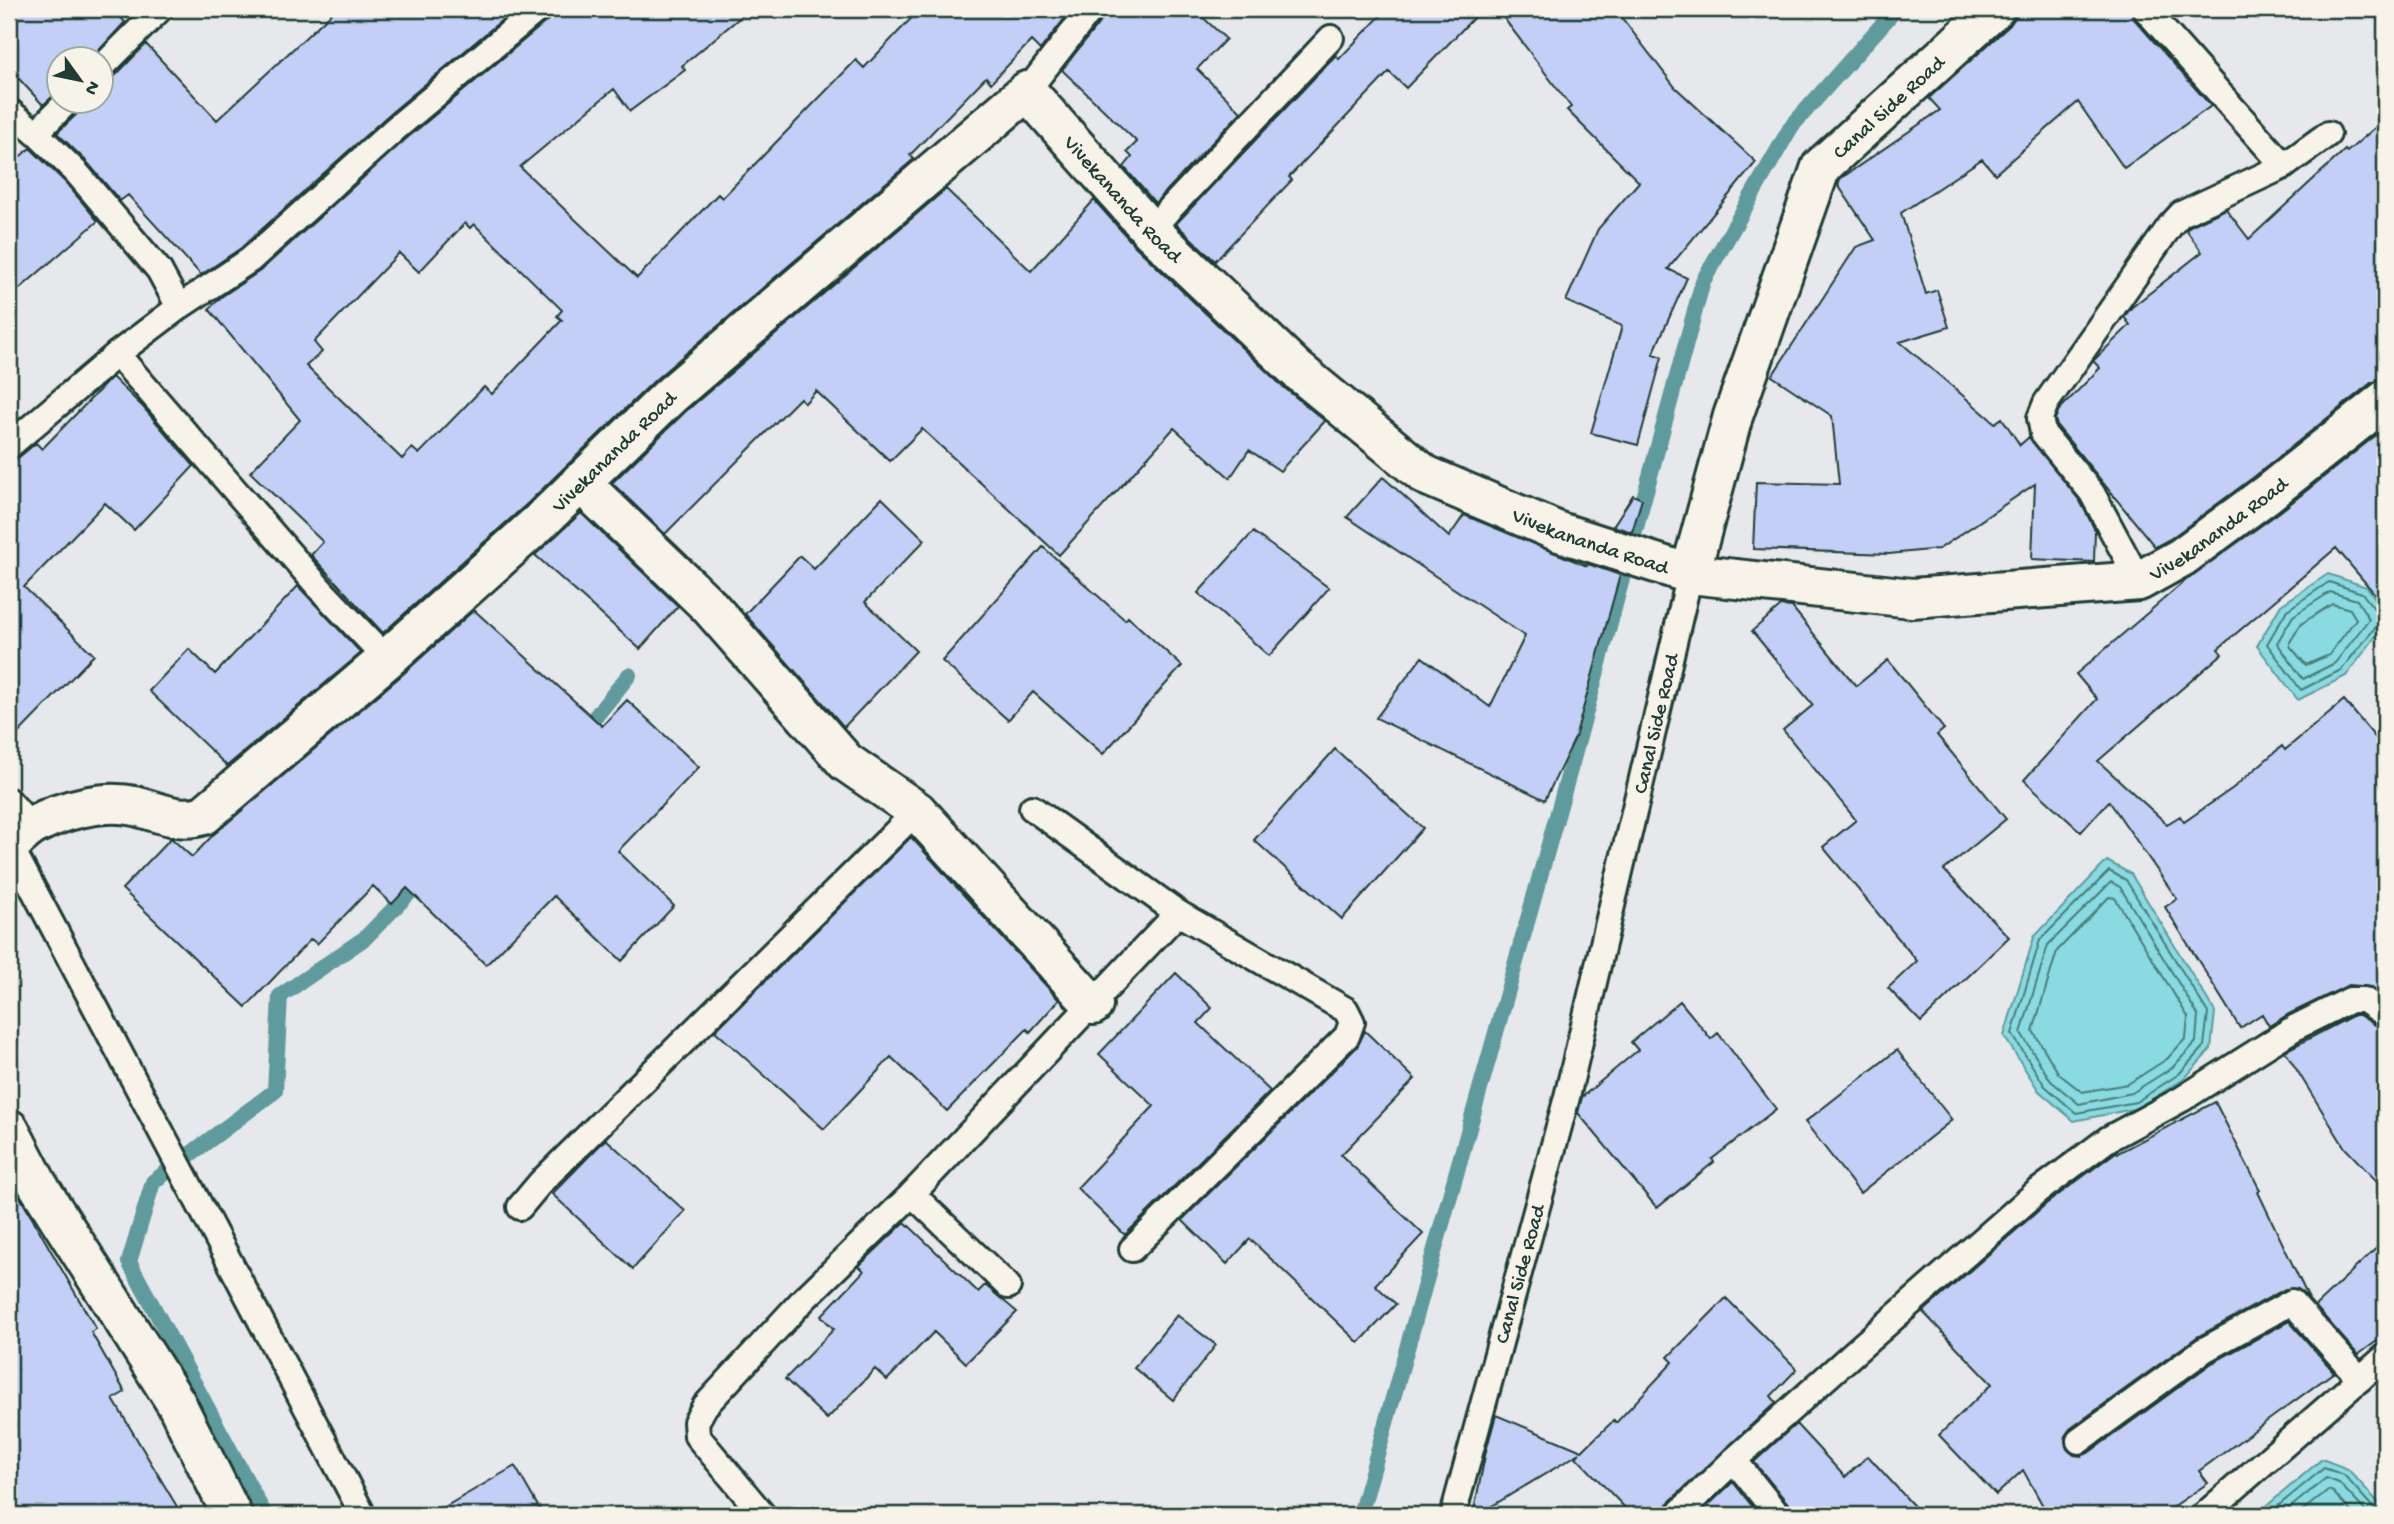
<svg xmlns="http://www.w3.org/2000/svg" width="2394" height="1524" viewBox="0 0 2394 1524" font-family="'Gochi Hand',sans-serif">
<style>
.water{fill:#89dae1;stroke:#5f9b9c;stroke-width:2}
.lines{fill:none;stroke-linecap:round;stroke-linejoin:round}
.shore{stroke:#497c79;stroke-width:2}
.stream{stroke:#5f9b9c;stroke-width:16}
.building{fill:#c3cff6;stroke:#1f3d34;stroke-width:2;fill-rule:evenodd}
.service-casing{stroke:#1f3d34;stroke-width:30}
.minor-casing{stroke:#1f3d34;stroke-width:44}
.service{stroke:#f7f3e8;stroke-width:24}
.minor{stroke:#f7f3e8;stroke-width:38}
.labels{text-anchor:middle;stroke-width:5;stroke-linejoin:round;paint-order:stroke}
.street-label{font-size:21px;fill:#1f3d34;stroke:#f7f3e8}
</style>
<rect width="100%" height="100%" fill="#e7e8ec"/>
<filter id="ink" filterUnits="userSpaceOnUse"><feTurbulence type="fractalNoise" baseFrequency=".0143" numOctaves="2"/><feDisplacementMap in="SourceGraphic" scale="14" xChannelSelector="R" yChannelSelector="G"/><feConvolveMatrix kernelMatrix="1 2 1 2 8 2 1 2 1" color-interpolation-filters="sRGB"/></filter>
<g filter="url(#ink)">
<path class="water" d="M2328,574L2367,587L2385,612V624L2346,676L2298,700L2257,646L2281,605Z
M2107,861L2131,874L2215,1012L2211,1049L2184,1079L2138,1108L2074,1121L2039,1091L2004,1036L2034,937Z
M2322,1459L2348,1469L2385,1510V1515H2256Z"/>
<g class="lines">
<path class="shore" d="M2329,582L2362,593L2382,619L2341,670L2301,690L2267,644L2287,610Z
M2330,592L2357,600L2369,619L2335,663L2303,679L2277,643L2293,616Z
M2332,604L2350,609L2356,619L2329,655L2306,665L2290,646V642L2301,624Z
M2109,871L2126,880L2208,1013L2204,1046L2179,1074L2136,1102L2076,1113L2045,1086L2012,1034L2040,940Z
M2111,882L2120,887L2198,1015L2196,1042L2173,1067L2132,1093L2079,1104L2051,1081L2021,1033L2048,945Z
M2109,897L2115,898L2188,1017L2186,1038L2167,1059L2128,1084L2082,1092L2059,1074L2033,1031L2057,951Z
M2267,1515L2324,1468L2344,1475L2377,1512L2385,1514
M2281,1515L2326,1478L2339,1483L2369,1515
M2297,1515L2328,1490L2333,1492L2354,1515"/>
<path class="stream" d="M578,733L592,721L629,675
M265,1515L129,1262L153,1182L275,1091L280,996L365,938L424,878
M1360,1515L1573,759L1703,281L1791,127L1896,9"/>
</g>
<path class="building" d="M9,9H113L125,22L90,60H60V90L43,105L9,68Z
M336,9H515L386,117L241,248L201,275L128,195L120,201L87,162L57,133L78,113L81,102H102V81L113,78L146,44L217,120Z
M553,9H750L682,66L685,70L630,111L614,89L520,167L637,278L718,194L722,198L856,60L864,68L920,9H1072L1040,50L1031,41L991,83L986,77L910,155L914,159L656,379L528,503L383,633L311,555L323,542L250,472L300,420L209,309L221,297L260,271L406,139L548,20ZM465,223L470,228L474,224L562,310L557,316L562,320L492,394L484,387L419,454L412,448L402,459L306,366L322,352L314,342L399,253L419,272Z
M1106,9H1194L1226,39L1197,69L1241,112L1155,203L1124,167L1132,157L1127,152L1137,142L1062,70L1103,18Z
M1387,9H1482L1406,88L1389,72L1289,177L1292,180L1215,261L1176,224L1336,55L1339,59Z
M1497,9H1615L1675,87L1756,162L1668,269L1687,278L1653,354L1662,357L1638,445L1591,433L1622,326L1566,301L1598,229L1639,182L1567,110L1571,107Z
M2017,9H2131L2134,19L2211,106L2124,168L2078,102L1995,174L1982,159L1901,213L1926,294L1937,290L1949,327L1900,342L1995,423L2002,418L2020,445L2029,437L2080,501L2095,530L2094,562L2032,559L2035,484L1939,549L1889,554L1753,549L1756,482L1839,484L1832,416L1772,376L1856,247L1875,240L1838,185L1840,179L1940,110L1929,98L2010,25L2016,16Z
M2385,119V379L2371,383L2254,477L2170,539L2155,547L2057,426L2055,419L2059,410L2100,368L2093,361L2130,325L2124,317L2132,307L2202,252L2186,230L2190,226L2226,209L2249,239L2345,150L2347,152Z
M30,148L66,183L98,221L9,298V166Z
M946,189L1031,271L1094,200L1135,246L1281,385L1325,421L1280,471L1249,450L1230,478L1174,428L1059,555L922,429L890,461L816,391L805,403L800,398L665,534L612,483L685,412Z
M112,377L143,407L194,466L134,530L105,503L24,587L94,655L9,743V460L19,457L36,443L42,449Z
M2385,428V606L2336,548L2218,649L2222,654L2098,761L2167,824L2180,816L2184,822L2233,788L2282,746L2285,750L2344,700L2385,749V996L2372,987L2349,985L2289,1014L2269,1026L2262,1014L2240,1028L2165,907L2177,899L2109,801L2081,832L2024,780L2097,699L2076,674L2186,580L2281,511Z
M1383,477L1449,537L1464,515L1587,566L1588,564L1620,575L1575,738L1545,800L1376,718L1422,657L1490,707L1525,636L1347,517Z
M1633,495L1642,499L1632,532L1613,526Z
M882,498L925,540L865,602L916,651L844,727L745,614L800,556L814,569Z
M581,513L678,606L640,649L535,555Z
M1253,532L1329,588L1269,656L1198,593Z
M1043,547L1125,620L1128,617L1182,666L1103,754L1033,692L1008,720L942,661Z
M298,586L361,653L227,766L149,691L189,649L215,674Z
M1781,606L1792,607L1856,686L1888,660L1944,729L1937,735L2006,819L1944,870L2009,937L1921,1022L1888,988L1917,961L1823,847L1856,820L1783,730L1813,705L1752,631Z
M474,610L602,726L627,700L699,767L618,851L674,906L622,961L554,896L486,965L407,888L392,904L373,886L317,944L311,939L246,1007L122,889L171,838L192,857L214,834L402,675Z
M1335,749L1423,828L1342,919L1254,840Z
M911,837L1059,1000L1030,1032L1027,1029L947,1111L891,1057L824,1129L715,1031Z
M1176,973L1212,1008L1198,1023L1270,1091L1125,1235L1077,1188L1154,1106L1099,1054Z
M1680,1001L1711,1039L1718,1033L1776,1109L1712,1159L1714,1162L1657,1208L1578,1113L1582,1097L1638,1050L1631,1042Z
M2354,1015H2359L2377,1026L2385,1029V1190L2345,1148L2285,1051Z
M1365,1031L1415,1079L1341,1155L1423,1234L1375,1285L1396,1304L1359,1343L1250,1239L1227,1264L1182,1220L1357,1047Z
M1897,1050L1952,1120L1860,1193L1805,1122Z
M2215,1102L2260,1190L2258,1192L2309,1299L2298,1289H2285L2197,1337L2070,1429L2065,1436L2067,1449L2074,1455L2081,1456L2088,1453L2212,1363L2289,1321L2334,1372L2199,1471L2208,1483L2161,1515H2048L2023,1470L1996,1495L1939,1435L1992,1384L1923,1312L2046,1204L2116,1152L2118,1153Z
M606,1139L685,1211L633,1269L552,1194Z
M9,1178L96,1329L91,1332L125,1392L113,1399L182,1515H9Z
M905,1222L978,1292L985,1285L1017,1312L966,1363L934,1332L887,1380L875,1369L827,1419L785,1379L834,1329L821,1316L864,1271L859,1266Z
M2385,1240V1335L2358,1355L2315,1306Z
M1726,1298L1797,1369L1771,1396L1776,1402L1667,1504L1663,1515H1632L1576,1457L1580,1453L1477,1515H1473L1486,1451L1496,1415L1582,1451L1614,1420L1616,1423L1673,1362L1668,1357Z
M1177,1315L1216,1345L1173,1400L1134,1368Z
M1796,1424L1845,1477L1868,1456L1922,1515H1793L1790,1506L1754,1462Z
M515,1466L543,1515H431Z
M1733,1482L1759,1515H1698Z"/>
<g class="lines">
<g class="service-casing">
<g id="service">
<path d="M2145,9L2284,166"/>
<path d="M102,67L160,9"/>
<path d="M1027,91L1091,9"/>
<path d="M9,111L36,133L77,173L159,270L179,307L117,354L9,446"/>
<path d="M36,133L67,102"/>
<path d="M1150,230L1331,38"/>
<path d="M179,307L250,260L396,128L538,9"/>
<path d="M117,354L323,592L387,659"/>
<path d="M2139,581L2092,493L2043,433L2040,418L2046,403L2170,226L2181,214L2284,166L2328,134"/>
<path d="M9,801L31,826"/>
<path d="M10,845L363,1515"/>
<path d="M912,1194L1008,1286"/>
<path d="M520,1207L541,1182L917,811"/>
<path d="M1132,1249L1347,1036L1352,1022L1346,1010L1178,913"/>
<path d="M2079,1441L2204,1350L2292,1302L2360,1379"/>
<path d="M1734,1460L1778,1515"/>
<path d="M763,1515L697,1436L696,1422L705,1406L803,1300L912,1194L1178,913L1032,808"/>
<path id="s1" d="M1453,1515L1567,1097L1690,574"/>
<path d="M1677,1515L1734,1460L1856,1351L2037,1192L2108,1139L2182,1099L2296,1027L2350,1000H2364L2385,1014"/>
<path d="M2204,1515L2385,1357"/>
</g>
</g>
<g class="minor-casing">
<g id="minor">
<path d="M580,482L709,606L846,762L917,811L1093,1005"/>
<path id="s2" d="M1690,574L1733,416L1821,167L1995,9"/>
<path id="s3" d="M9,846C17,839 25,830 34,825C62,810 103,799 135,806C160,812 179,823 204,815L387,659L543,519L670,396L1027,91L1150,230L1296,369L1425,475L1559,532L1690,574L1912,598L2139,581L2182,557L2267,494L2385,400"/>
<path d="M9,1129L38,1185L176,1403L232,1515"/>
</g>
</g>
<use href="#service" class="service"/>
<use href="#minor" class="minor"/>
</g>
</g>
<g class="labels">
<g class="street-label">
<text dy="7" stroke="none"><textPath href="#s2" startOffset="518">Canal Side Road</textPath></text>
<text dy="7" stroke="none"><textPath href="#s3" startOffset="1449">Vivekananda Road</textPath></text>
<text dy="7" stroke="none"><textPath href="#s3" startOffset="756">Vivekananda Road</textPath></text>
<text dy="7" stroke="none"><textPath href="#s3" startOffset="2688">Vivekananda Road</textPath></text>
<text dy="7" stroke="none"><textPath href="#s3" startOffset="2037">Vivekananda Road</textPath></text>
<text dy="7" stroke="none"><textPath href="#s1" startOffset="817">Canal Side Road</textPath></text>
<text dy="7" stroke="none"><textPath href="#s1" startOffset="250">Canal Side Road</textPath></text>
</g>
</g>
<rect width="2394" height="1524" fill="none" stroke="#f7f3e8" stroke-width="35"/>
<rect x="18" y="18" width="2359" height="1489" fill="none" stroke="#1f3d34" stroke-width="2.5" filter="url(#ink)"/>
<g transform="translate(80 80) rotate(123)"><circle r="33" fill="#f7f3e8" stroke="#a1aaa0" stroke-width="2"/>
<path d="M0-5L12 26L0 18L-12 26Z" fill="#1f3d34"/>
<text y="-10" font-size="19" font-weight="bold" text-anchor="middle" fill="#1f3d34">N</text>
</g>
</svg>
